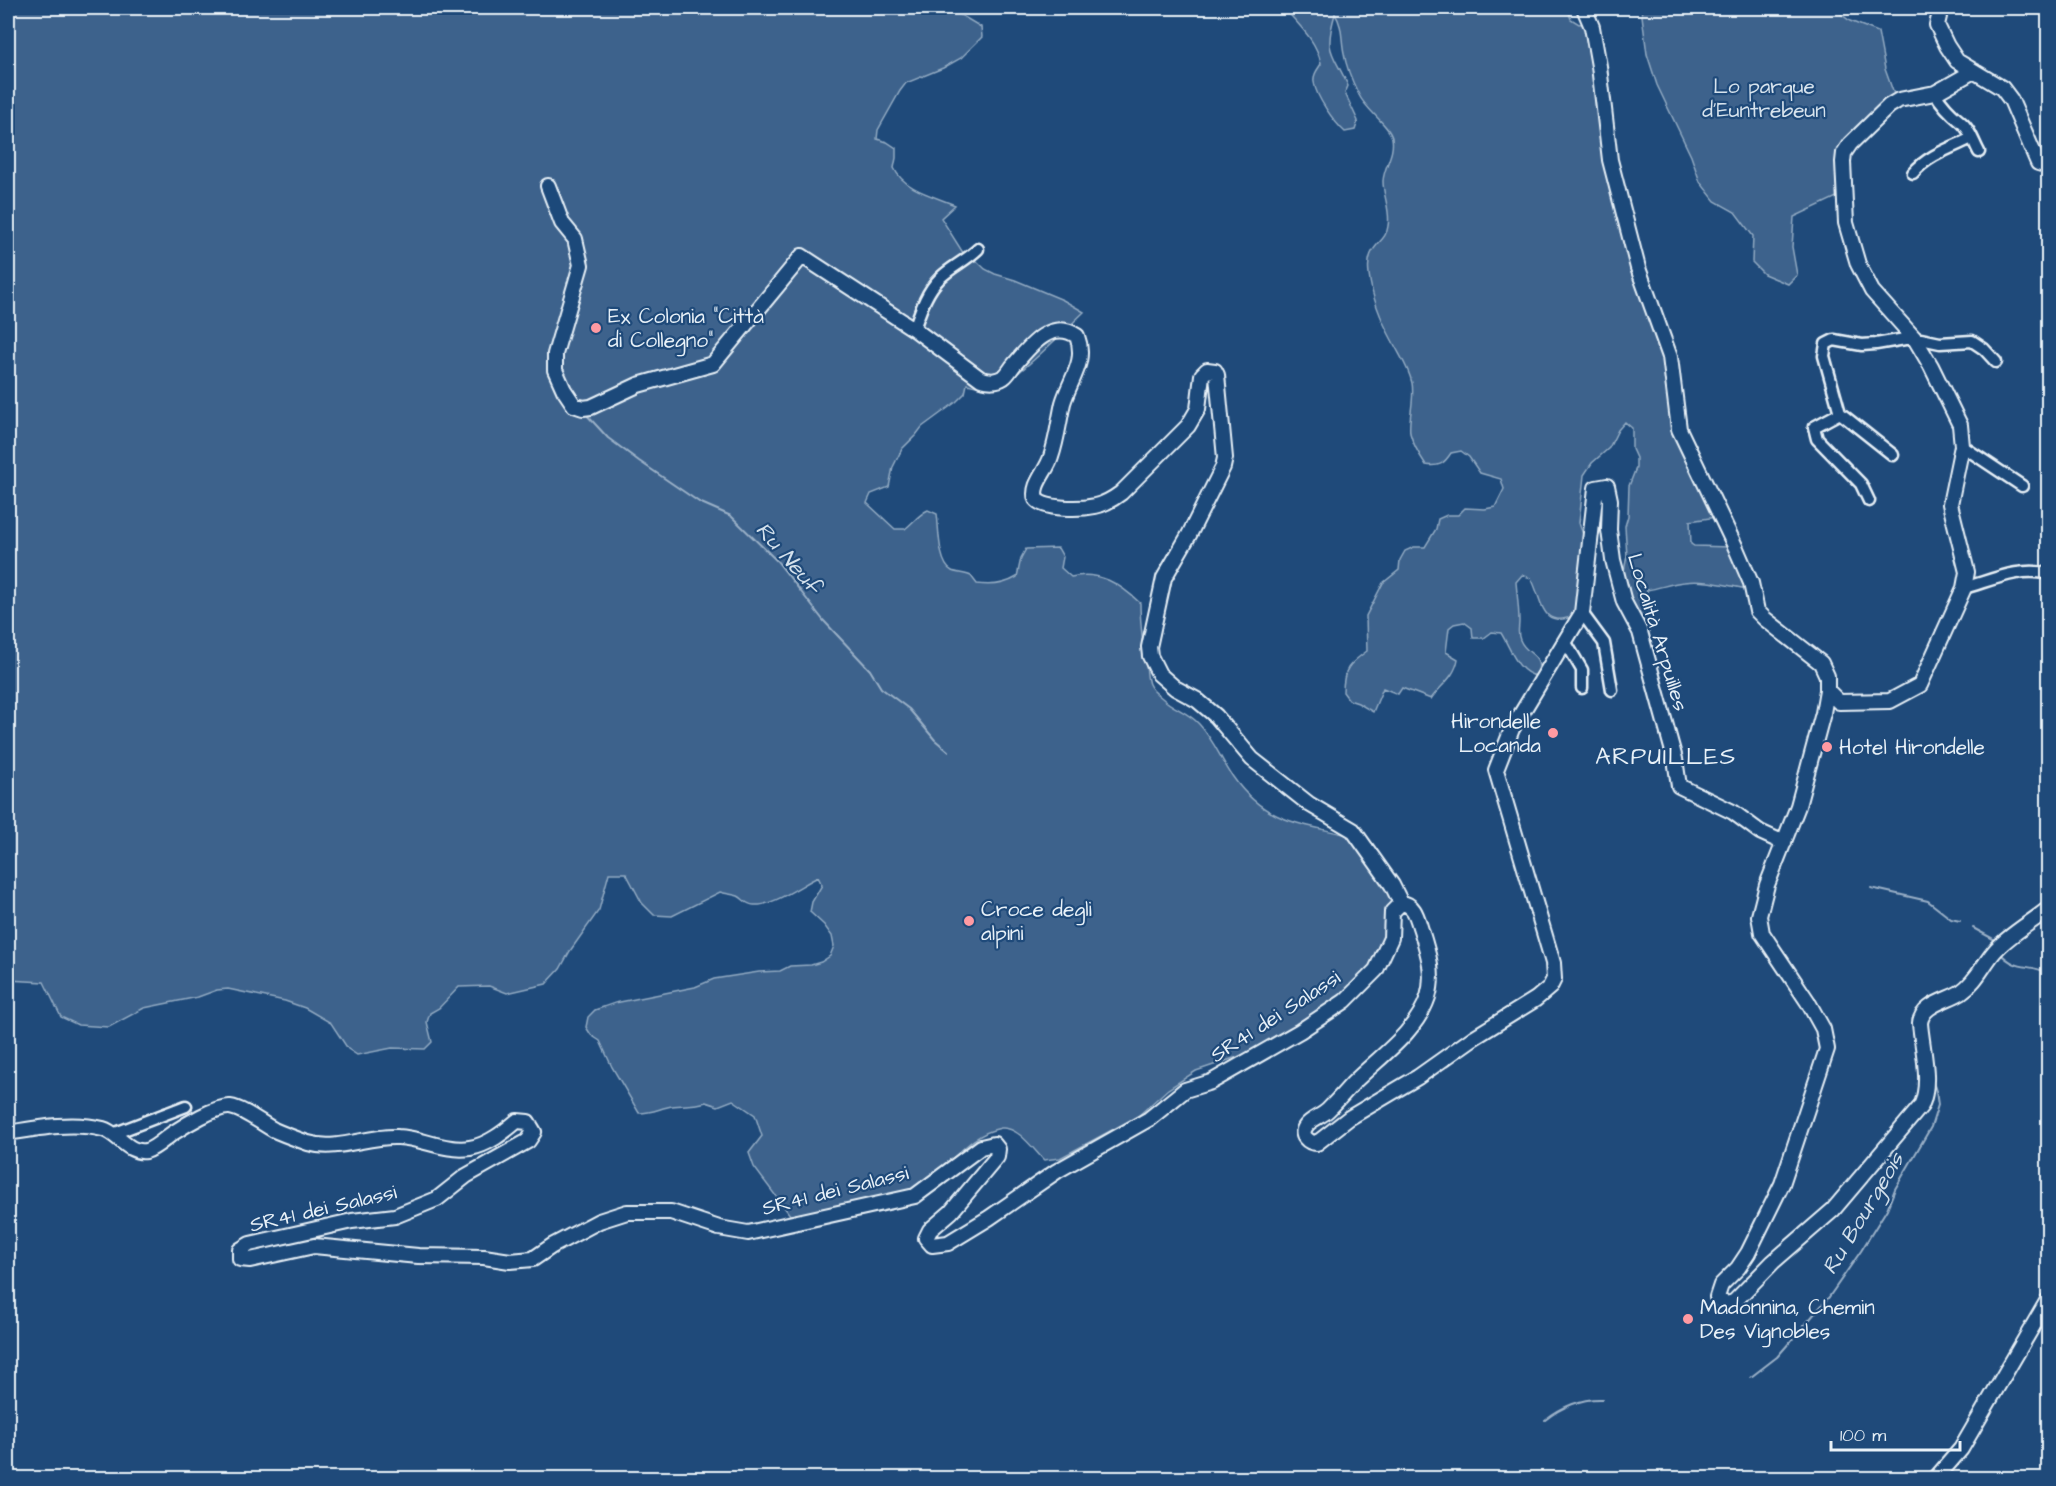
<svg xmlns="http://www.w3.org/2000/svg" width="2056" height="1486" viewBox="0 0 2056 1486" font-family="'Architects Daughter',sans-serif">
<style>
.green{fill:#3c628c;stroke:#92aac2;stroke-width:1.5}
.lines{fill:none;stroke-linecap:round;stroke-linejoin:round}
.stream{stroke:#9ab0c7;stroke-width:2}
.street-casing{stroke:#e8f1f8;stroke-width:15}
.secondary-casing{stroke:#e8f1f8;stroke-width:18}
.street{stroke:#1f4a7a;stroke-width:10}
.secondary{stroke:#1f4a7a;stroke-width:14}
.poi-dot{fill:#ff9aa2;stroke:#1f4a7a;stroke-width:2}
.labels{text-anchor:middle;stroke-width:4.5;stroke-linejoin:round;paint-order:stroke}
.park-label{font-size:21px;fill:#d7e3ed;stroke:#1f4a7a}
.poi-label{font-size:21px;fill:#e8f1f8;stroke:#1f4a7a;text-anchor:start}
.street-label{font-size:21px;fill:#e8f1f8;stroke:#1f4a7a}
.water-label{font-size:22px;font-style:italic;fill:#d4e1ec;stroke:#1f4a7a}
.quarter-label{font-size:24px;letter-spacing:1.5px;fill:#e8f1f8;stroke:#1f4a7a}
</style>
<rect width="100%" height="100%" fill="#1f4a7a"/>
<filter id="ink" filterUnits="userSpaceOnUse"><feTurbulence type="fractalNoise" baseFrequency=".0167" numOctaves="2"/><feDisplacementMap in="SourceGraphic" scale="12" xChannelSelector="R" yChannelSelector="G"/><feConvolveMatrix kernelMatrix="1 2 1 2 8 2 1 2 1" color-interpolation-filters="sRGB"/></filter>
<g filter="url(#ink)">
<path class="green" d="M8,8H949L981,27L982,37L961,58L943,68L906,83L900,91L878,130L877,139L887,142L896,148V158L894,168C904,190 934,196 955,205L941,218L965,256L978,262L985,269L995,274L1015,280L1063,300L1084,312C1067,328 1014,383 995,387C986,389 976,386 967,384L965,393L956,402L922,427L916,435L902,449L893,467L889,487L871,494L867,503L895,529H905C914,522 918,515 928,510L937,514C939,528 938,564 952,571C956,573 966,573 971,576L977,584C991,586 1004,585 1017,577L1021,558L1026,549L1058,548L1063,557L1061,568L1071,577C1099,570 1120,584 1140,603C1140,625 1143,645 1146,666C1147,672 1147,680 1149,684C1151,689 1158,695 1162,698C1172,708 1188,712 1199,724C1214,740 1221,760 1233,777C1265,823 1302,824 1352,836L1391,893L1386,940L1367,972L1334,1003L1295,1026L1243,1055L1196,1071L1168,1089L1138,1116L1060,1158L1044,1160C1033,1149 1018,1126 1001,1128C968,1134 950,1167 923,1183C894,1202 825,1210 790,1215L754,1167L749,1153L762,1136L755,1115L733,1100L718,1106L706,1102C694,1106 684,1104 672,1106C660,1108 653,1113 639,1113L612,1067L600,1041L591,1035L586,1027L588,1017L595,1010L615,1003L695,987L714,979L759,972L780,971L790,966L811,965L821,962L830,956L834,946L832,936L824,925L810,912L812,902L822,885L818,877C801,885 772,907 754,905C746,905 744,899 738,896C732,894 726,894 720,892L672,916L654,915L642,903L626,873H609L599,910L570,951L560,969L546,984L507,993L489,986L459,987L439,1008L430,1013L427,1022L432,1042L425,1049L392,1048L357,1055L348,1049L331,1023L305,1008L285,1001L228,989L217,990L198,997L144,1008L109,1027L78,1025L61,1017L44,982L8,980Z
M1284,8H1567L1571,19L1579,24L1586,23L1593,53L1598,107L1668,364L1670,396L1717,517L1690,521L1691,544L1694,546L1730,547L1749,589C1728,586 1705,579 1684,582C1672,583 1660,588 1647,590L1646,623L1643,631L1631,604L1623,576L1627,556L1625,526L1628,516L1629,486L1636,468V458L1632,449V428L1625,422L1618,430L1609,448L1592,463L1584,475L1579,523L1586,543L1579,605L1574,616C1539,629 1543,600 1531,578L1522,575L1516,582C1517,595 1519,608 1519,621C1519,628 1517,634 1520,640C1527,657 1544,652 1537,676C1517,673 1511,649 1501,633L1492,632L1484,638H1473L1472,628L1464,622L1454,624L1449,628L1446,652L1458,659C1455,677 1441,685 1431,699L1402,688L1398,694L1383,688L1373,712L1358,703L1349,700L1343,692C1343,669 1349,664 1367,651L1366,616L1383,583L1399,570L1400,560L1405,551L1414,547H1425L1436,529L1438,519L1447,515H1458L1465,508L1485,509L1495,507L1504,489L1501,479L1480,473L1469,457L1461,451L1451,453C1444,464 1439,467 1426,465C1420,456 1413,445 1410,433C1408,419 1415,399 1412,383C1409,368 1400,356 1393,342C1381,320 1372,299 1369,274C1365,244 1386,245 1388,226C1391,211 1383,196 1383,181C1384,166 1395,154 1392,138C1390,126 1366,110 1359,95C1353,83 1346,67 1344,53C1341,39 1343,26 1335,14C1323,55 1334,52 1348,86L1345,93L1358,121L1355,130L1345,132C1334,122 1316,97 1314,82C1313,75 1317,70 1321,64C1317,41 1299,25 1284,8Z
M1641,8H1833L1850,21L1878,32L1885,69L1895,97L1851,138L1841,195L1794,217L1792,247L1797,275L1788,284L1764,274L1752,262L1753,236L1735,212L1715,201L1700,182L1691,156L1657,85L1647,54Z"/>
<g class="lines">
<path class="stream" d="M585,413L608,438L639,461L699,502L731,516L777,561L823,620L870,670L881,688L909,709L935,740L948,751
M1871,888L1928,901L1951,919L1960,921
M1973,928L1997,941
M1999,952C2017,972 2029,963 2048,973
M1751,1377L1777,1357L1829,1297L1861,1251L1887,1209L1895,1189L1931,1127L1938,1105L1936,1091L1932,1079
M1545,1420C1561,1407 1582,1398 1602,1399"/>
<g class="street-casing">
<path id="street" d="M1935,93C1942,105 1951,114 1961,122C1970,129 1974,143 1979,152
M1913,173C1928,155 1951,148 1972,138
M914,329C920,312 926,292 940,278C951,267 967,260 978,249
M1840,413L1893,455
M1962,446L2022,486
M1869,501L1861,484L1817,439L1814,427L1840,413L1824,356L1826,344L1834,340L1862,345L1876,344L1905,339H1921L1940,343L1972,341L1984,349L1996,362
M1964,588C1990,581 2021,566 2048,574
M1582,613L1604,643L1612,690
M1565,641L1582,670V688
M8,1119H9
M113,1134L186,1106"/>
</g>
<g class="secondary-casing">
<path id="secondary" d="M1584,8L1592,27L1599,66L1610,160L1638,268L1670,357L1679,429L1735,546L1751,583L1757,611L1765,619L1821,663L1827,676V690L1823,713L1798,806L1767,885L1759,916L1762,933L1808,1002L1823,1029L1827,1049L1782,1184L1748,1253L1738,1268L1721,1285L1717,1297L1721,1302L1729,1304L1735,1301L1773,1262L1833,1210L1921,1106C1932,1082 1922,1049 1920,1023C1922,1004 1947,1001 1961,992C1976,982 1983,965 1994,952C2008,935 2031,923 2048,909
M1941,8L1937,25L1947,46L1957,61L2002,88L2011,100L2038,163L2048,166
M548,186L562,223L575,239L581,265L555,354V370L564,390L574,405L583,408L591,407L638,385L713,364L802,256L914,329L981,379C989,381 996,382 1004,377C1007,375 1010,370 1013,366C1029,347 1051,318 1077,336C1087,362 1070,379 1063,403C1059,421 1057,440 1051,457C1047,471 1031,485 1036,499C1045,510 1081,509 1095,506C1105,504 1113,499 1121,493L1188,426L1198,409L1202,375L1207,370L1215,371L1217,375L1225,458L1223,467L1189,535L1164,578L1149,647L1150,656L1159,674L1175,688L1197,700L1216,716L1252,759L1309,804L1353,830L1392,885L1401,903
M1827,690L1839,702L1890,701L1920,685L1964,588L1967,572L1950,504L1962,446L1960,425L1931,366L1915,339L1872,291L1858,264L1846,223L1843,162L1844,153L1850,144L1889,106L1899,100L1935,93L1974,71
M8,1133C37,1128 73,1121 103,1129C118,1133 128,1154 146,1151C156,1148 164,1139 173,1133C185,1125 216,1106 230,1107C244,1109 261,1123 274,1130C285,1135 297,1139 308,1143C339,1152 368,1135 398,1137C422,1138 446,1152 470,1148C488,1145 504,1132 517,1121L528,1122L534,1132L528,1141L466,1176L437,1199L395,1216L352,1221L250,1244L240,1250V1259L250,1260L314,1246L418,1256L484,1257L510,1261L533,1259L552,1246L599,1221L627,1212H671L719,1228L748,1233L915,1196L981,1147L994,1144L998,1149L997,1157L951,1212L930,1230L926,1238L932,1245L948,1243L989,1218L1057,1171L1149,1119L1185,1090L1211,1082L1300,1031L1345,1001L1376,970L1391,938L1392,912L1401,903C1415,904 1417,918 1421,930C1428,952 1435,974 1428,997C1416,1033 1379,1057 1353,1083C1345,1092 1337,1101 1328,1110C1322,1116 1311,1119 1306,1126C1299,1135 1308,1143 1317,1143L1349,1118L1418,1077L1473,1038L1536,999L1550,987L1554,979L1553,963L1496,770L1512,729L1582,613L1596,488L1607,486L1610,500L1609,530L1613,560L1624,602L1640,632L1675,759L1679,786L1733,812L1760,832L1784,843
M1936,1478L1961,1449L2048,1300"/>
</g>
<use href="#street" class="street"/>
<use href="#secondary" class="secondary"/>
</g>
</g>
<g class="poi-dot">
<circle cx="596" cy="328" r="6"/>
<circle cx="1553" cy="733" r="6"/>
<circle cx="1827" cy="747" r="6"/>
<circle cx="969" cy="921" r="6"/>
<circle cx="1688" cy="1319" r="6"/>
</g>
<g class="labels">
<g class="park-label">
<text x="1764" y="93">Lo parque<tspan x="1764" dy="24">d'Euntrebeun</tspan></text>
</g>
<g class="poi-label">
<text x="608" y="323">Ex Colonia "Città<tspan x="608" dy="24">di Collegno"</tspan></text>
<text x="1541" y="728" text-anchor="end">Hirondelle<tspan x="1541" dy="24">Locanda</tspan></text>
<text x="1839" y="754">Hotel Hirondelle</text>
<text x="981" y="916">Croce degli<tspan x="981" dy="24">alpini</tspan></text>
<text x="1700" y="1314">Madonnina, Chemin<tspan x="1700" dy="24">Des Vignobles</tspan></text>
</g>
<g class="street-label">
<text transform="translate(1658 632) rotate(73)" y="7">Località Arpuilles</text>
<text transform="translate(1275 1016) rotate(-33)" y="7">SR41 dei Salassi</text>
<text transform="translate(835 1190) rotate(-14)" y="7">SR41 dei Salassi</text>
<text transform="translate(323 1208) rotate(-13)" y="7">SR41 dei Salassi</text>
</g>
<g class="water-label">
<text transform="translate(789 557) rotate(49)" y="8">Ru Neuf</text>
<text transform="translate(1862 1213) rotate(-59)" y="8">Ru Bourgeois</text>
</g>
<g class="quarter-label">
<text x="1666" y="764">ARPUILLES</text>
</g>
</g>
<rect width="2056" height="1486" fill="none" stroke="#1f4a7a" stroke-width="30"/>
<rect x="15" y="15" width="2026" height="1456" fill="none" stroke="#e8f1f8" stroke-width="2" filter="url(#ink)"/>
<path d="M1831 1441v9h129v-9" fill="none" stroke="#e8f1f8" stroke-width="3"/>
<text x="1840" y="1441" font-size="18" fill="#e8f1f8" stroke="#1f4a7a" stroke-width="4.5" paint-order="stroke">100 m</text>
</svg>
